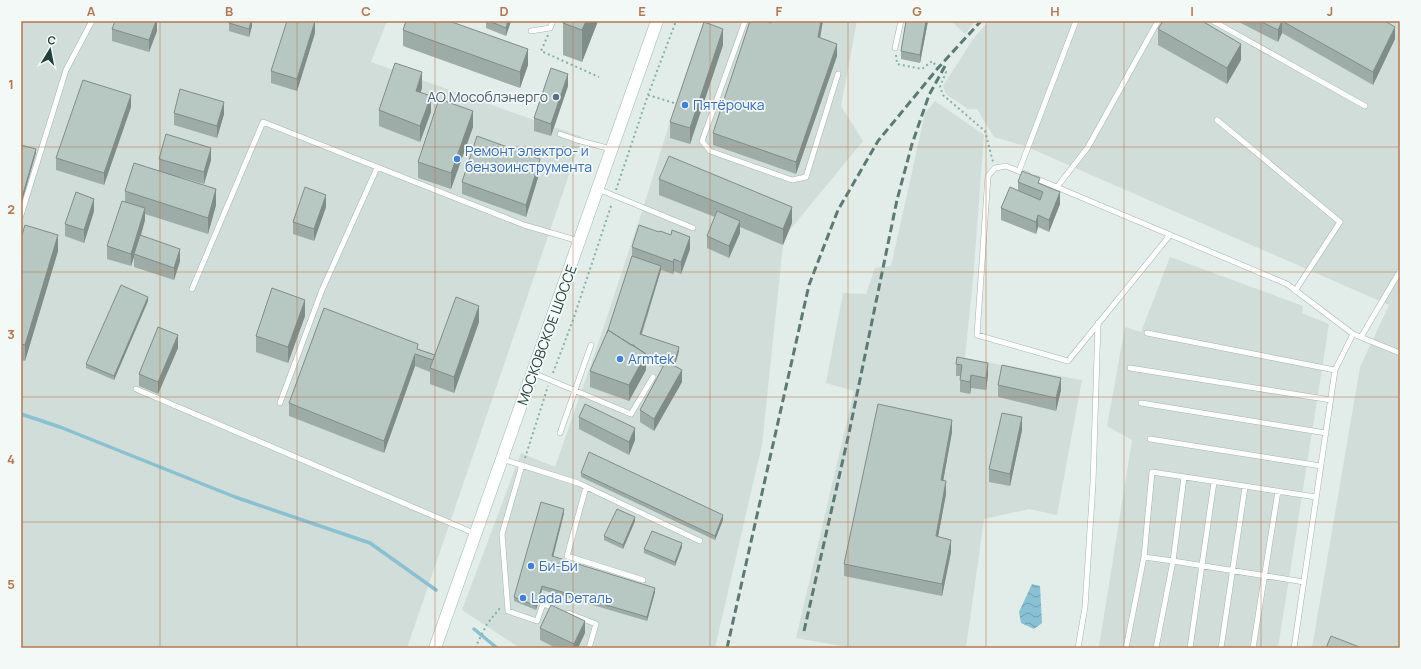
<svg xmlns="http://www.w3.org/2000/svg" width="1421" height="669" viewBox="0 0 1421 669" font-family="Manrope,sans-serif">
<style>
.built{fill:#d0ddd8}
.water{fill:url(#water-waves)}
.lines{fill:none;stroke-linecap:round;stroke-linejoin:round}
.stream{stroke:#88c0d4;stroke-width:3.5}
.service-casing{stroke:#a4b5b1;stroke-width:6}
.secondary-casing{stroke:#a0b9b3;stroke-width:13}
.path{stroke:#81b2a7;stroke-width:2;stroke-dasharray:2 3;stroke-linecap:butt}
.service{stroke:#fff;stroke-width:5}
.secondary{stroke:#fff;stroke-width:12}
.rail{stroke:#5c7a75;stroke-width:3;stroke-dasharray:8 4;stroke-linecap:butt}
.wall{fill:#9daca7}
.shaded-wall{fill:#808c88}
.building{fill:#b7c8c2;stroke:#808c88}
.grid{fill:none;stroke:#b7764e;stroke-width:1;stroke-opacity:0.55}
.service-dot{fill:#5c6f8a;stroke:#f3f9f7;stroke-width:1.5}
.shop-dot{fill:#3f7fe0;stroke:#f3f9f7;stroke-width:1.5}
.labels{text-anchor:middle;stroke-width:3.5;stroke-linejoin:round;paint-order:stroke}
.service-label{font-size:14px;fill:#4e5e75;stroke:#f3f9f7;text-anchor:end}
.shop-label{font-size:14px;fill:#366cbe;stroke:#f3f9f7;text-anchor:start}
.street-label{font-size:14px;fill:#213f3a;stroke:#f3f9f7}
.neatline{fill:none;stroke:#b7764e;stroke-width:1.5}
.grid-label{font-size:13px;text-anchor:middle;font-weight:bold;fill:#b7764e}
</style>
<defs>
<pattern id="water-waves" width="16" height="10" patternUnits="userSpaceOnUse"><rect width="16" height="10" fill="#88c0d4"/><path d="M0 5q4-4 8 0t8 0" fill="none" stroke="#6f9dad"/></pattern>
</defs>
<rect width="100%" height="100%" fill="#e2ede9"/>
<path class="built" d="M21,21H387L371,62L582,137L407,648H21Z
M704,21H857L841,106L863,141L789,231L783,245L762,445L715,648H520L462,610L521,453L555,467L599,341L643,208L670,122Z
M951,21H976L965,34Z
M989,21H1400V648H1312L1360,367L1389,305L1025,146L994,137L977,109H968L946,94L943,86L973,39Z
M935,101L984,135L973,280L965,358L1082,380L1057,515L1029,509L984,519L966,648H853L796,638L854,391L826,383L843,293L866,294L875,268L891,266L925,113Z
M1170,257L1303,306L1302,313L1329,324L1278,648H1100L1099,647L1132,440L1107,426L1125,327L1141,332Z"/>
<path class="water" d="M1032,584L1040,586L1042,623L1034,629L1021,623L1019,612Z"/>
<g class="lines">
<path class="stream" d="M21,414L60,427L235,497L370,543L436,590
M474,629L497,648"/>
<g class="service-casing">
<path id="service" d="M745,21L702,141L710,151L792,180L806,177L838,74
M1213,21L1365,106
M531,31L550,28L553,21
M895,48L901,21
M1217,120L1340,222L1295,291
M560,134L577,140L611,149
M1019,171L1076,21
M1028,175L1006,166L995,168L988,176L977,335L1068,361L1170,235
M1035,178L1287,284L1353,334L1400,353
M1057,187L1088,147L1158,21
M598,189L693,228
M21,215L66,70L92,21
M192,289L263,122L524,225L579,241
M1147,333L1335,370
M1361,337L1400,271
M1130,368L1331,400
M533,373L631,414L653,377
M136,389L476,534
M280,403L322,290L377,168
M1141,403L1326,433
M560,433L591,345
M1150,439L1321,466
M502,459L578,483L700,541
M522,465L502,534L508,611L537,621L543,604L554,608
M586,487L567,556L643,580
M1144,557L1173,561L1184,477
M568,613L596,624L589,648
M1078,648L1085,607L1093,483L1098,323
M1126,648L1144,557L1152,472L1316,497
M1156,648L1173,561L1304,582
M1190,648L1214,482
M1221,648L1245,487
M1253,648L1278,491
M1294,648L1335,370L1353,334"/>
</g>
<g class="secondary-casing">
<path id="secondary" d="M435,648L657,21"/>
</g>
<path class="path" d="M548,35L541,51L599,77
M896,55L897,64L922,69L932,61L938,68L946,72L940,87L943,95L985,131L993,162
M648,95L674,103
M616,190L648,95L676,21
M553,373L573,320L612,203
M525,458L548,386
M475,648L487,624L500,608"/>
<use href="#service" class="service"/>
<use href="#secondary" class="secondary"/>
<path class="rail" d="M804,631L849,433L897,200L912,144L929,95L945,66
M727,648L809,285L838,210L878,141L938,68L981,21"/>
</g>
<path class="wall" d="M157,21V31L149,52L112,41V29Z
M252,21V26L249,37L229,31V23Z
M486,21H511L506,36L486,28Z
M563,21H598L582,62L563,55Z
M906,21H928L920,63L901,59V51Z
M1237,21H1385L1395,39L1373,85L1282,33L1278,42Z
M771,23L820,38L837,56L796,174L713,145V133Z
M1158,29L1241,60L1227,84L1158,45Z
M403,30L528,65L520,88L403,46Z
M315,33L297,91L271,83V71Z
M723,45L690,144L670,138V122Z
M568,86L551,136L534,131V118Z
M422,88L420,93L431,112L420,142L379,126V110Z
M131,107L104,185L56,170V158Z
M174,113L224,114L217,138L174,125Z
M473,127L451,189L418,178V162Z
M159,159L211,160L204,184L180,177L216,205L208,234L145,214V220L141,235L180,261L174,280L134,267V257L131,266L107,259V246L125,202V191L159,171Z
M540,171L526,217L462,194V182Z
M659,179L792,223L783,245L740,227V233L729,258L707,248V236L715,217L659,195Z
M1018,182L1040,184L1060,204L1049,232L1038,227L1036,234L1001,220V208L1018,191Z
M326,207L314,241L293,234V222Z
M94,211L84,243L65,236V224Z
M21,238L58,251L25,361L21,360Z
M632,247L690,249L681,274L674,271L673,274L661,270L642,334L679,351L675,366L682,382L654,431L640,422V410L663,367L646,361V370L629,401L590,387V371L607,333L632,256Z
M148,301L114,380L86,368V364Z
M305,316L288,363L256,352V336Z
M479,322L454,393L430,384V372L415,366L384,453L289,416V403L418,349L435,355Z
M178,348L158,394L139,386V374Z
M957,357L988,375L986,390L971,388L970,394L960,392V376H956V364Z
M998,385L1061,390L1056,411L998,397Z
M579,417L635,440L629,455L579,429Z
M1022,430L1010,486L989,482V469Z
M952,432L943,481L946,494L938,536L951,552L942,596L844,576V564Z
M581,473L723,520L715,540L581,477Z
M564,513L553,557L655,592L647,621L542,590L536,610L514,601V597Z
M635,521L623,549L604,540V536Z
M682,547L675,566L644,553V549Z
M540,628L585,633L578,648H556L540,640Z"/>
<path class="shaded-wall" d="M156,21H157V31L149,52V40Z
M251,21H252V26L249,37V29Z
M315,21V33L297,91V79Z
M508,21H511L506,36V28Z
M586,21H598L582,62V30Z
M821,21H823L818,50V37Z
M926,21H928L920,63V55Z
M1282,21V33L1278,42V30Z
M1395,27V39L1373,85V72Z
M723,29V45L690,144V128Z
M837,44V56L796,174V162Z
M1241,44V60L1227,84V68Z
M528,49V65L520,88V72Z
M422,72V88L416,107V91Z
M568,74V86L551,136V124Z
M131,95V107L104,185V173Z
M431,96V112L420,142V126Z
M224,102V114L217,138V126Z
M473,111V127L451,189V173Z
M211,148V160L204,184V172Z
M36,149V153L21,205V201Z
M540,159V171L526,217V205Z
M216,189V205L208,234V218Z
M1060,192V204L1049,232V220Z
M326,195V207L314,241V229Z
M94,199V211L84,243V230Z
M792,207V223L783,245V229Z
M145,208V220L135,255L134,254V257L131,266V254Z
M1038,215V227L1036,234V222Z
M740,221V233L729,258V246Z
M58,235V251L25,361V345Z
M690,237V249L681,274V262Z
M180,249V261L174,280V268Z
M674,259V271L673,274V262Z
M661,266V270L640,338V334Z
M148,297V301L114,380V376Z
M305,300V316L288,363V347Z
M479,306V322L454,393V377Z
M178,335V348L158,394V382Z
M679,347V351L673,370V366Z
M415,354V366L384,453V441Z
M646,354V370L629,401V385Z
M988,363V375L986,390V378Z
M682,370V382L654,431V419Z
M971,375V388L970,394V382Z
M1061,378V390L1056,411V398Z
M1022,417V430L1010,486V474Z
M952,420V432L941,493V480Z
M635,428V440L629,455V442Z
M946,481V494L936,548V536Z
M564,509V513L552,561V556Z
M723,515V520L715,540V536Z
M635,517V521L623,549V545Z
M951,540V552L942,596V584Z
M682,543V547L675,566V562Z
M542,586V590L536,610V606Z
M655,588V592L647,621V617Z
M585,621V633L578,648H574V644Z"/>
<path class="building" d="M115,21H156L149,40L112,29Z
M229,21H251L249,29L229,23Z
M287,21H315L297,79L271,71Z
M406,21H449L528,49L520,72L403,30Z
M489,21H508L506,28Z
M563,21H586L582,30L563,23Z
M750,21H766L771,23V21H821L818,37L837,44L796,162L713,133Z
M906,21H926L920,55L901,51Z
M1163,21H1202L1241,44L1227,68L1158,29Z
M1260,21H1385L1395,27L1373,72L1282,21L1278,30Z
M704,22L723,29L690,128L670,122Z
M395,63L422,72L416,91L431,96L420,126L379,110Z
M551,68L568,74L551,124L534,118Z
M83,80L131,95L104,173L56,158Z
M180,89L224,102L217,126L174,113Z
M439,99L473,111L451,173L418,162Z
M166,134L211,148L204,172L159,159Z
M477,136L540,159L526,205L462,182Z
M21,145L36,149L21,201Z
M669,156L792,207L783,229L659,179Z
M134,163L216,189L208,218L125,191Z
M1022,171L1040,178L1038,183L1060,192L1049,220L1038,215L1036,222L1001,208L1010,187L1040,200L1043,192L1018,182Z
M305,187L326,195L314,229L293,222Z
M76,192L94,199L84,230L65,224Z
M122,201L145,208L131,254L107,246Z
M717,211L740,221L729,246L707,236Z
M25,225L58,235L25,345L21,344V238Z
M639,225L659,232L660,231L671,235L672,230L690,237L681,262L674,259L673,262L632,247Z
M140,235L180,249L174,268L134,254Z
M632,256L661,266L640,334L679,347L674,365L666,361L665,363L646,356V354L634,346V345H631L608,330L607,333Z
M121,285L148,297L114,376L86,364Z
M272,288L305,300L288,347L256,336Z
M456,297L479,306L454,377L430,368Z
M324,308L418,344L417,349L435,355L433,360L415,354L384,441L289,403Z
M158,327L178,335L158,382L139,374Z
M608,330L646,354L629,385L590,371Z
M957,357L988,363L986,378L971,375L970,382L960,380L962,365L956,364Z
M666,361L682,370L654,419L640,410Z
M1002,365L1061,378L1056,398L998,385Z
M585,404L635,428L629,442L579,417Z
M878,404L952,420L941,480L946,481L936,536L951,540L942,584L844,564Z
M1002,413L1022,417L1010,474L989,469Z
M589,452L723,515L715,536L581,473Z
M541,502L564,509L552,556L655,588L647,617L542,586L536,606L514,597Z
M617,509L635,517L623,545L604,536Z
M652,531L682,543L675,562L644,549Z
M551,605L585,621L574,644L540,628Z
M1331,636L1362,648H1326Z"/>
<path class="grid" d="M160,21V648M297,21V648M435,21V648M573,21V648M710,21V648M848,21V648M986,21V648M1124,21V648M1261,21V648M21,147H1400M21,272H1400M21,397H1400M21,522H1400"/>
<circle class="service-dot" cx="556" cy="97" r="4"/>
<g class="shop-dot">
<circle cx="685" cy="105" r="4"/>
<circle cx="457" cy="159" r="4"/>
<circle cx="620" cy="359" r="4"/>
<circle cx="531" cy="566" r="4"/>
<circle cx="523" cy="598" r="4"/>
</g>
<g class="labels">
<g class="service-label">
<text x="548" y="102">АО Мособлэнерго</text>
</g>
<g class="shop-label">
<text x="693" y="110">Пятёрочка</text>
<text x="465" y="156">Ремонт электро- и<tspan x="465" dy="16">бензоинструмента</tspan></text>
<text x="628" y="364">Armtek</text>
<text x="539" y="571">Би-Би</text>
<text x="531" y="603">Lada Dеталь</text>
</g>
<g class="street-label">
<text transform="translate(547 335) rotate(-70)" y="5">МОСКОВСКОЕ ШОССЕ</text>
</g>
</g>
<rect width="1421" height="669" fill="none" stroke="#f3f9f7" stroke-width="44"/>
<g transform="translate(50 50) rotate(10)" stroke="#f3f9f7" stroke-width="3" paint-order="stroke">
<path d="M0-3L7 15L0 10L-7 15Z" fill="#213f3a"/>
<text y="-6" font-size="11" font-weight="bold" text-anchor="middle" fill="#213f3a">С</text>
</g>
<rect x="22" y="22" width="1377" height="625" class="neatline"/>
<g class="grid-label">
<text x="91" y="16">A</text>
<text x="229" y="16">B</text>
<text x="366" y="16">C</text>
<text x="504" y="16">D</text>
<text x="642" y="16">E</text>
<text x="779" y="16">F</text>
<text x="917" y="16">G</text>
<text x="1055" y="16">H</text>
<text x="1192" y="16">I</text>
<text x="1330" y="16">J</text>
<text x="11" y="89">1</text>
<text x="11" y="214">2</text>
<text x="11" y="339">3</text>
<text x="11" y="464">4</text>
<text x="11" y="589">5</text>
</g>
</svg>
